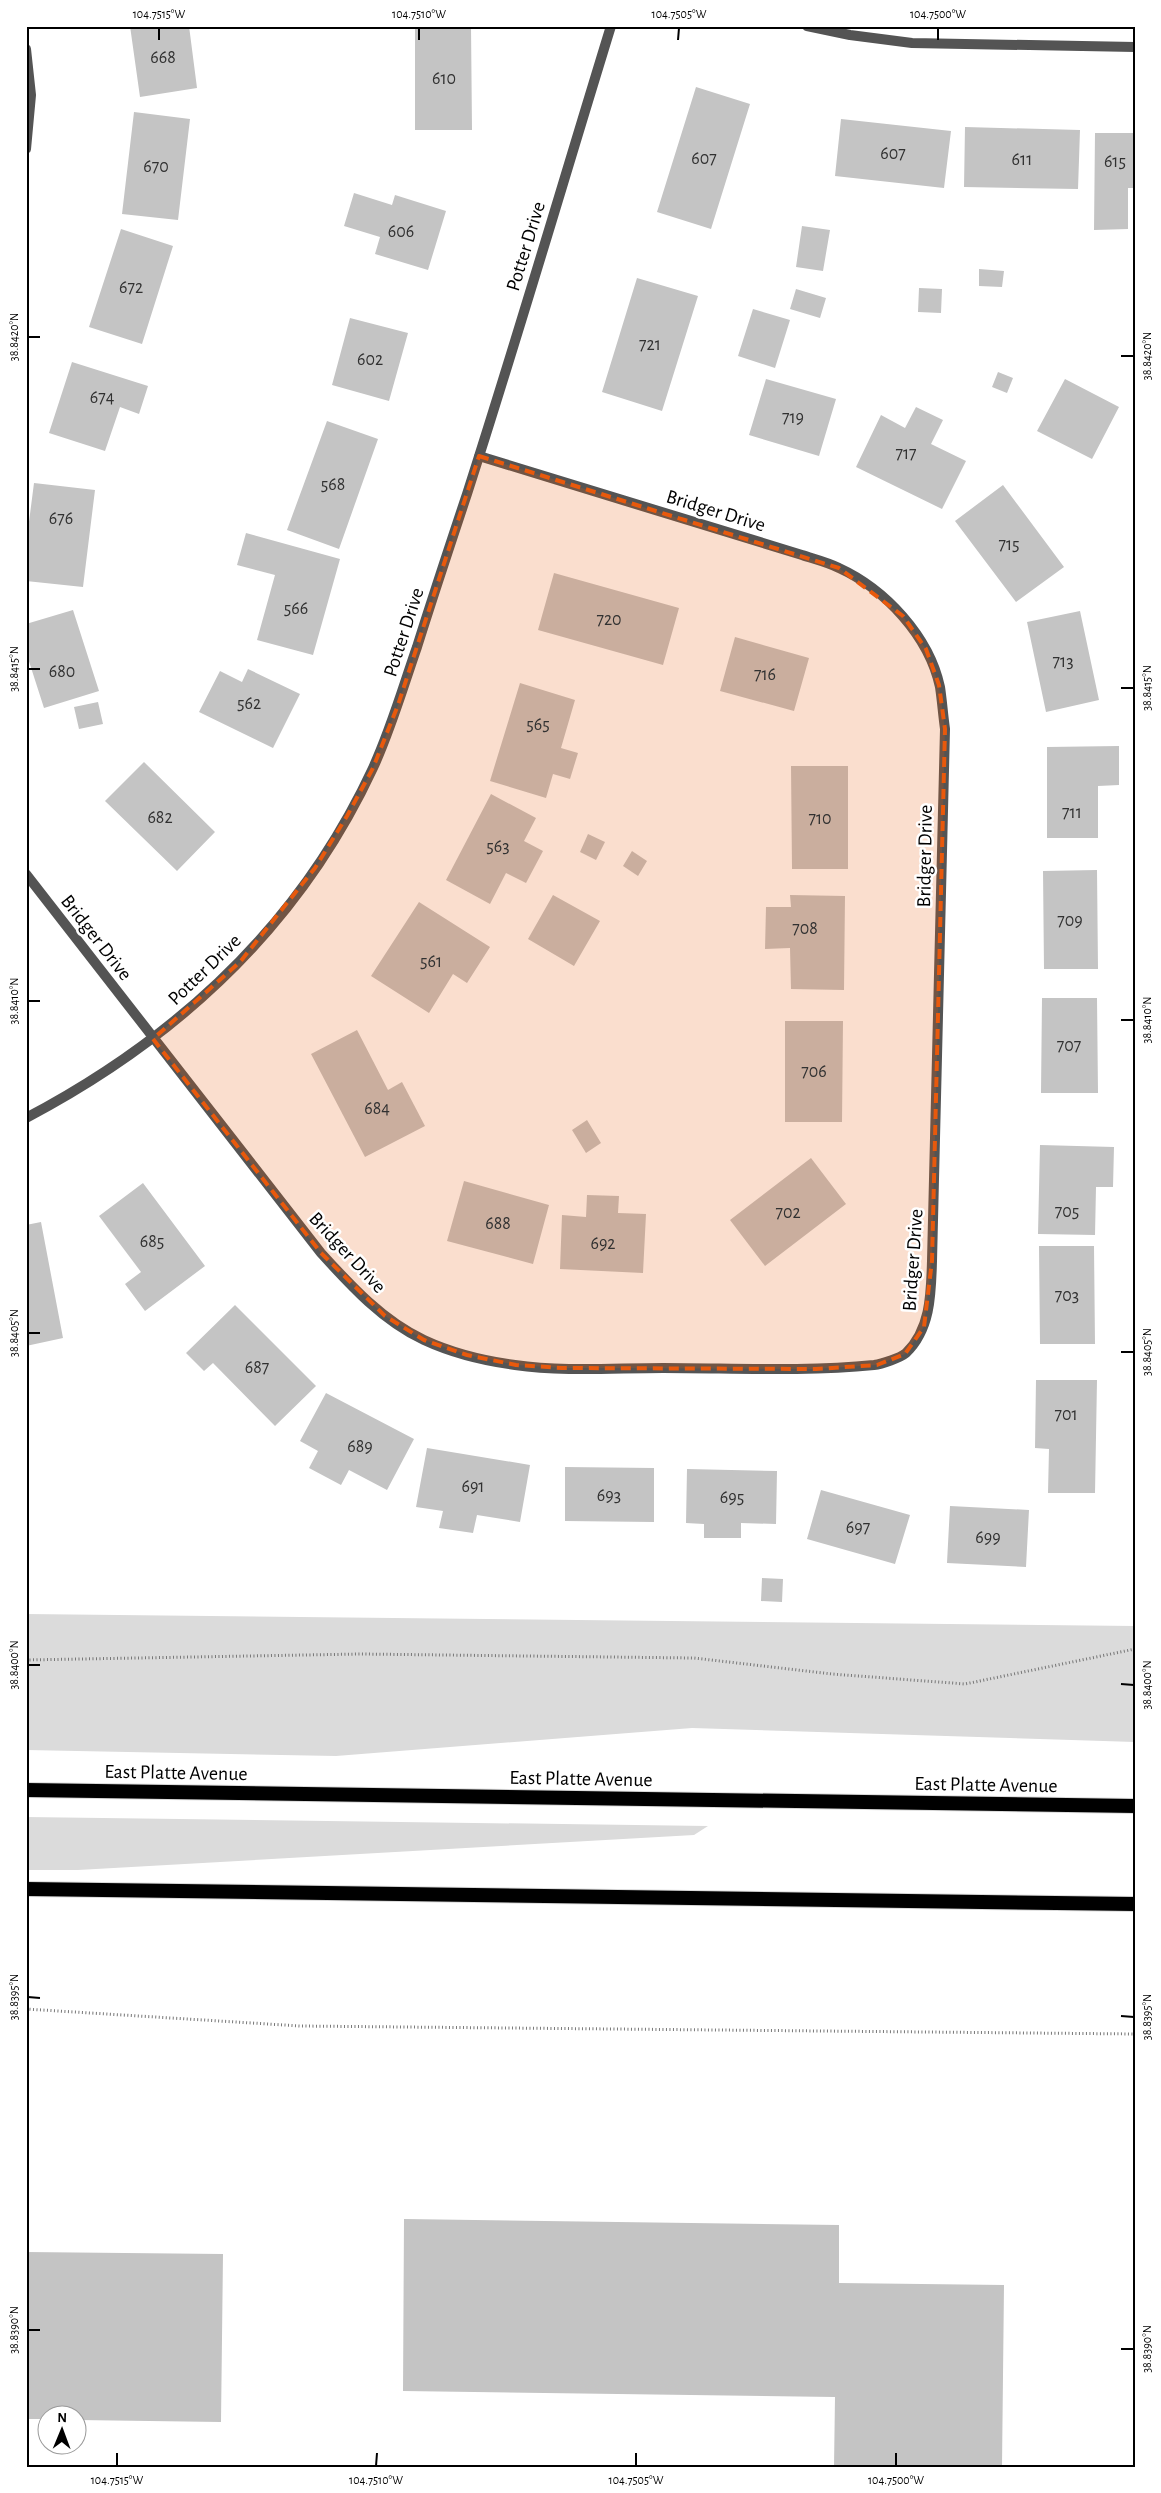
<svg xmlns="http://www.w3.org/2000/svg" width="1161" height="2493" viewBox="0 0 1161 2493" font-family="'Alegreya Sans',sans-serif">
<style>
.green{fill:#dbdbdb}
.building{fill:#c4c4c4}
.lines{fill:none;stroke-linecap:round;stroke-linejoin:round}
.trunk-casing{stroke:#dbdbdb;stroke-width:16}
.path{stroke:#767676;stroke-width:3;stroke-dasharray:1 2.5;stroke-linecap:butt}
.minor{stroke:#545454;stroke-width:10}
.trunk{stroke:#000;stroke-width:14}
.marked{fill:#e8590c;fill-opacity:0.2;stroke:#e8590c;stroke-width:4;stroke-dasharray:10 6;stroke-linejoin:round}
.ticks{fill:none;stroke:#000;stroke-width:2}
.labels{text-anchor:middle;stroke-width:5;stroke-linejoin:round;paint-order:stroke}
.number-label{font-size:18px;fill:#313131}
.street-label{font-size:20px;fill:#000;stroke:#fff}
.neatline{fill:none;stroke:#000;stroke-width:2}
.ticks-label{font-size:12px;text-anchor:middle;fill:#000}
</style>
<rect width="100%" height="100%" fill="#fff"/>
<path class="green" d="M26,1614L1135,1626V1742L692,1728L336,1756L26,1750Z
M26,1817L708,1826L694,1835L78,1870H26Z"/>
<path class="building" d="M130,26H189L197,88L140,97Z
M415,26H471L472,130H415Z
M696,87L750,104L711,229L657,212Z
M134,112L190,119L178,220L122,214Z
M841,119L951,131L944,188L835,176Z
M965,127L1080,130L1078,189L964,187Z
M1095,133H1135V188H1128V229L1094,230Z
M354,193L392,205L395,195L446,211L428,270L375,254L380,237L344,226Z
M802,226L830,230L823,271L796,267Z
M121,229L173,246L142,344L89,327Z
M979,269L1004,271L1002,287L979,286Z
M637,278L698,296L662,411L602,392Z
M919,288L942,289L941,313L918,312Z
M796,289L826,298L820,318L790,309Z
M753,309L790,320L775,368L738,356Z
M350,318L408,333L389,401L332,385Z
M72,362L148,386L139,414L120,407L105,451L49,433Z
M998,372L1013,378L1007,393L992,387Z
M766,379L836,399L819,456L749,435Z
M1065,379L1119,407L1092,459L1037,431Z
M916,407L943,420L931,444L966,461L942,509L856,467L881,415L905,428Z
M327,421L378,439L339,549L287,530Z
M34,483L95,490L83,587L26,581V545Z
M1003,485L1064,567L1016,602L955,521Z
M246,533L340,559L313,655L257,640L275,575L237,565Z
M554,573L679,608L663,665L538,630Z
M73,610L99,691L44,708L26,652V624Z
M1080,611L1099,700L1046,712L1027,622Z
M735,637L809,658L794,711L720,691Z
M248,669L300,694L273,748L199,712L220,671L242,682Z
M520,683L575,700L561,748L578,753L570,779L553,774L546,798L490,781Z
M98,702L103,724L79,729L74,707Z
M1119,746V785L1098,786V838H1047V747Z
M144,762L215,832L177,871L105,801Z
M791,766H848V869H792Z
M491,794L536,818L524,841L543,851L526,883L506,873L490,904L446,880Z
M588,834L605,842L596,860L580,852Z
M632,851L647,861L638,876L623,866Z
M1097,870L1098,969H1044L1043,871Z
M553,895L600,921L574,966L528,939Z
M790,895L845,896L844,990L791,989L790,948L765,949L766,907H791Z
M419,902L490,947L467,983L453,974L429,1013L371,976Z
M1042,998H1097L1098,1093H1041Z
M785,1021H843L842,1122H785Z
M357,1030L388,1090L402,1082L425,1126L365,1157L311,1054Z
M587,1120L601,1143L586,1153L572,1130Z
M1040,1145L1114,1147L1113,1187H1096L1095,1235L1038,1234Z
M811,1158L846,1204L765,1266L730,1220Z
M464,1181L549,1205L533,1264L447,1241Z
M143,1183L205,1266L145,1311L125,1284L141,1272L99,1216Z
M587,1195L619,1196L618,1213L646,1214L643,1273L560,1269L562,1215L586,1217Z
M41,1222L63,1338L26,1346V1225Z
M1039,1246H1094L1095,1344H1040Z
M235,1305L316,1386L275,1426L213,1363L204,1371L186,1353Z
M1036,1380H1097L1095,1493H1048L1049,1449L1035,1448Z
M326,1393L414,1439L387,1490L349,1470L341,1485L309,1468L318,1451L300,1441Z
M427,1448L530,1465L520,1522L477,1515L473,1533L439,1528L443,1511L416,1507Z
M565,1467L654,1468V1522L565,1521Z
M687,1469L777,1471L776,1524L741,1523V1538H704V1524L686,1523Z
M821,1490L910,1515L895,1564L807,1539Z
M950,1506L1029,1510L1026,1567L947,1563Z
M762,1578L783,1579L782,1602L761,1601Z
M404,2219L839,2225V2283L1004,2285L1002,2467H834L835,2397L403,2391Z
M26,2252L223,2254L221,2422L78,2420V2416H48V2419H26Z"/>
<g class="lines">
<g class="trunk-casing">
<path id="trunk" d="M26,1790L1135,1806
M26,1889L1135,1904"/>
</g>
<path class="path" d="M26,1660L360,1654L694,1658L832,1674L965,1684L1135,1649
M26,2009L300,2026L1135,2034"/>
<path class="minor" d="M807,26L850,35L912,43L1135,47
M26,49L31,95L26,149
M26,874L321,1253C351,1286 383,1321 424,1340C452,1353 485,1361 515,1365C563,1372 614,1368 663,1368C733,1368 804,1372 874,1365C882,1364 900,1358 906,1353C931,1329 931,1293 932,1261L945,729C943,715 942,700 940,687C929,636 885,589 839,568C827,562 814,559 802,555L479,456
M26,1118C178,1038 300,925 373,768C391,729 403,687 417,647C433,596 450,545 467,494C517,339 563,182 611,26"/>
<use href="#trunk" class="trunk"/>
</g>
<path class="marked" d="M479,456L839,568L903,616L926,649L939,685L945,729L932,1261L924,1327L905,1354L877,1365L816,1369L562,1368L516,1365L467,1355L424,1340L385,1316L321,1253L153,1039L240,962L315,868L347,816L373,768L398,705Z"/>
<path class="ticks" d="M159,40V28M419,40V28M678,40L679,28M938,40V28M28,337H40M1121,356H1134M28,669H40M1121,688H1134M28,1001H40M1121,1020H1134M28,1333H40M1121,1352H1134M28,1665H40M1121,1684L1134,1685M28,1997L40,1998M1121,2016L1134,2017M28,2330H40M1121,2349H1134M117,2466V2453M376,2466L377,2453M636,2466V2453M896,2466V2453"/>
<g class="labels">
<g class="number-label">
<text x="163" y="63">668</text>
<text x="444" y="84">610</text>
<text x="893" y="159">607</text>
<text x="704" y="164">607</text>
<text x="1022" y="165">611</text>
<text x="1115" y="167">615</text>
<text x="156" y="172">670</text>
<text x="401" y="237">606</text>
<text x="131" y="293">672</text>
<text x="650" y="350">721</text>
<text x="370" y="365">602</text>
<text x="102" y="403">674</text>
<text x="793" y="423">719</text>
<text x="906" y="459">717</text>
<text x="333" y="490">568</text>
<text x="61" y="524">676</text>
<text x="1009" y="550">715</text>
<text x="296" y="614">566</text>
<text x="609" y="625">720</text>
<text x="1063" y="667">713</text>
<text x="62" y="677">680</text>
<text x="765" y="680">716</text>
<text x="249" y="709">562</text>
<text x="538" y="730">565</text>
<text x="1072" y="818">711</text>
<text x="160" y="823">682</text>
<text x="820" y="824">710</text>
<text x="498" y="852">563</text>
<text x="1070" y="926">709</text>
<text x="805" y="934">708</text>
<text x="431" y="967">561</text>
<text x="1069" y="1051">707</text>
<text x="814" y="1077">706</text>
<text x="377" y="1114">684</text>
<text x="1067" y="1217">705</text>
<text x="788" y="1218">702</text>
<text x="498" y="1229">688</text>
<text x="152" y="1247">685</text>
<text x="603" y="1249">692</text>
<text x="1067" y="1301">703</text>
<text x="257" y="1373">687</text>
<text x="1066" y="1420">701</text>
<text x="360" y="1452">689</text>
<text x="473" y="1492">691</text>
<text x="609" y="1501">693</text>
<text x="732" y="1503">695</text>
<text x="858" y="1533">697</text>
<text x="988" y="1543">699</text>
</g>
<g class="street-label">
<text transform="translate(525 246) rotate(-73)" y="7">Potter Drive</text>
<text transform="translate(716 510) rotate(17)" y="7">Bridger Drive</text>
<text transform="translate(403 632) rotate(-72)" y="7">Potter Drive</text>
<text transform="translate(924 856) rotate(-89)" y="7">Bridger Drive</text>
<text transform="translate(97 937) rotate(52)" y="7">Bridger Drive</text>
<text transform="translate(204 969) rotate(-44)" y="7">Potter Drive</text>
<text transform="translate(348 1252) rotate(47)" y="7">Bridger Drive</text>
<text transform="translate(912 1260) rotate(-86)" y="7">Bridger Drive</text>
<text transform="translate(176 1772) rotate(1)" y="7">East Platte Avenue</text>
<text transform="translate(581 1778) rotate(1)" y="7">East Platte Avenue</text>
<text transform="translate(986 1784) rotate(1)" y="7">East Platte Avenue</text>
</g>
</g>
<rect width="1161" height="2493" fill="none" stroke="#ffffff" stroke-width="55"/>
<g transform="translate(62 2430) rotate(1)"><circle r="24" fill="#ffffff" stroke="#999999"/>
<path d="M0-4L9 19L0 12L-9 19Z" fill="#000000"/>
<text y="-8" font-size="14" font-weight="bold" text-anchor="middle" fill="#000000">N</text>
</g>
<rect x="28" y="28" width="1106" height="2438" class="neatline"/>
<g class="ticks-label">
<text x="159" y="18">104.7515°W</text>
<text x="419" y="18">104.7510°W</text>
<text x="679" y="18">104.7505°W</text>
<text x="938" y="18">104.7500°W</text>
<text transform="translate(14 337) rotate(-90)" y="4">38.8420°N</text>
<text transform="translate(1147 356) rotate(-90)" y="4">38.8420°N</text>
<text transform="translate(14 669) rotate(-90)" y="4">38.8415°N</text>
<text transform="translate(1147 688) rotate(-90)" y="4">38.8415°N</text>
<text transform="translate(14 1001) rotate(-90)" y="4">38.8410°N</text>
<text transform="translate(1147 1020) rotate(-90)" y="4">38.8410°N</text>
<text transform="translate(14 1333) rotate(-90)" y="4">38.8405°N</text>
<text transform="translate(1147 1352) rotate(-90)" y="4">38.8405°N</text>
<text transform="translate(14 1665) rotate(-90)" y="4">38.8400°N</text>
<text transform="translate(1147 1685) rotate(-90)" y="4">38.8400°N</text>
<text transform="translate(14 1997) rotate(-90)" y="4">38.8395°N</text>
<text transform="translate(1147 2017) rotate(-90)" y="4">38.8395°N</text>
<text transform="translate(14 2330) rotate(-90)" y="4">38.8390°N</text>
<text transform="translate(1147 2349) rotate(-90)" y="4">38.8390°N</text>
<text x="117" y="2484">104.7515°W</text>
<text x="376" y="2484">104.7510°W</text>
<text x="636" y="2484">104.7505°W</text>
<text x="896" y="2484">104.7500°W</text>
</g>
</svg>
